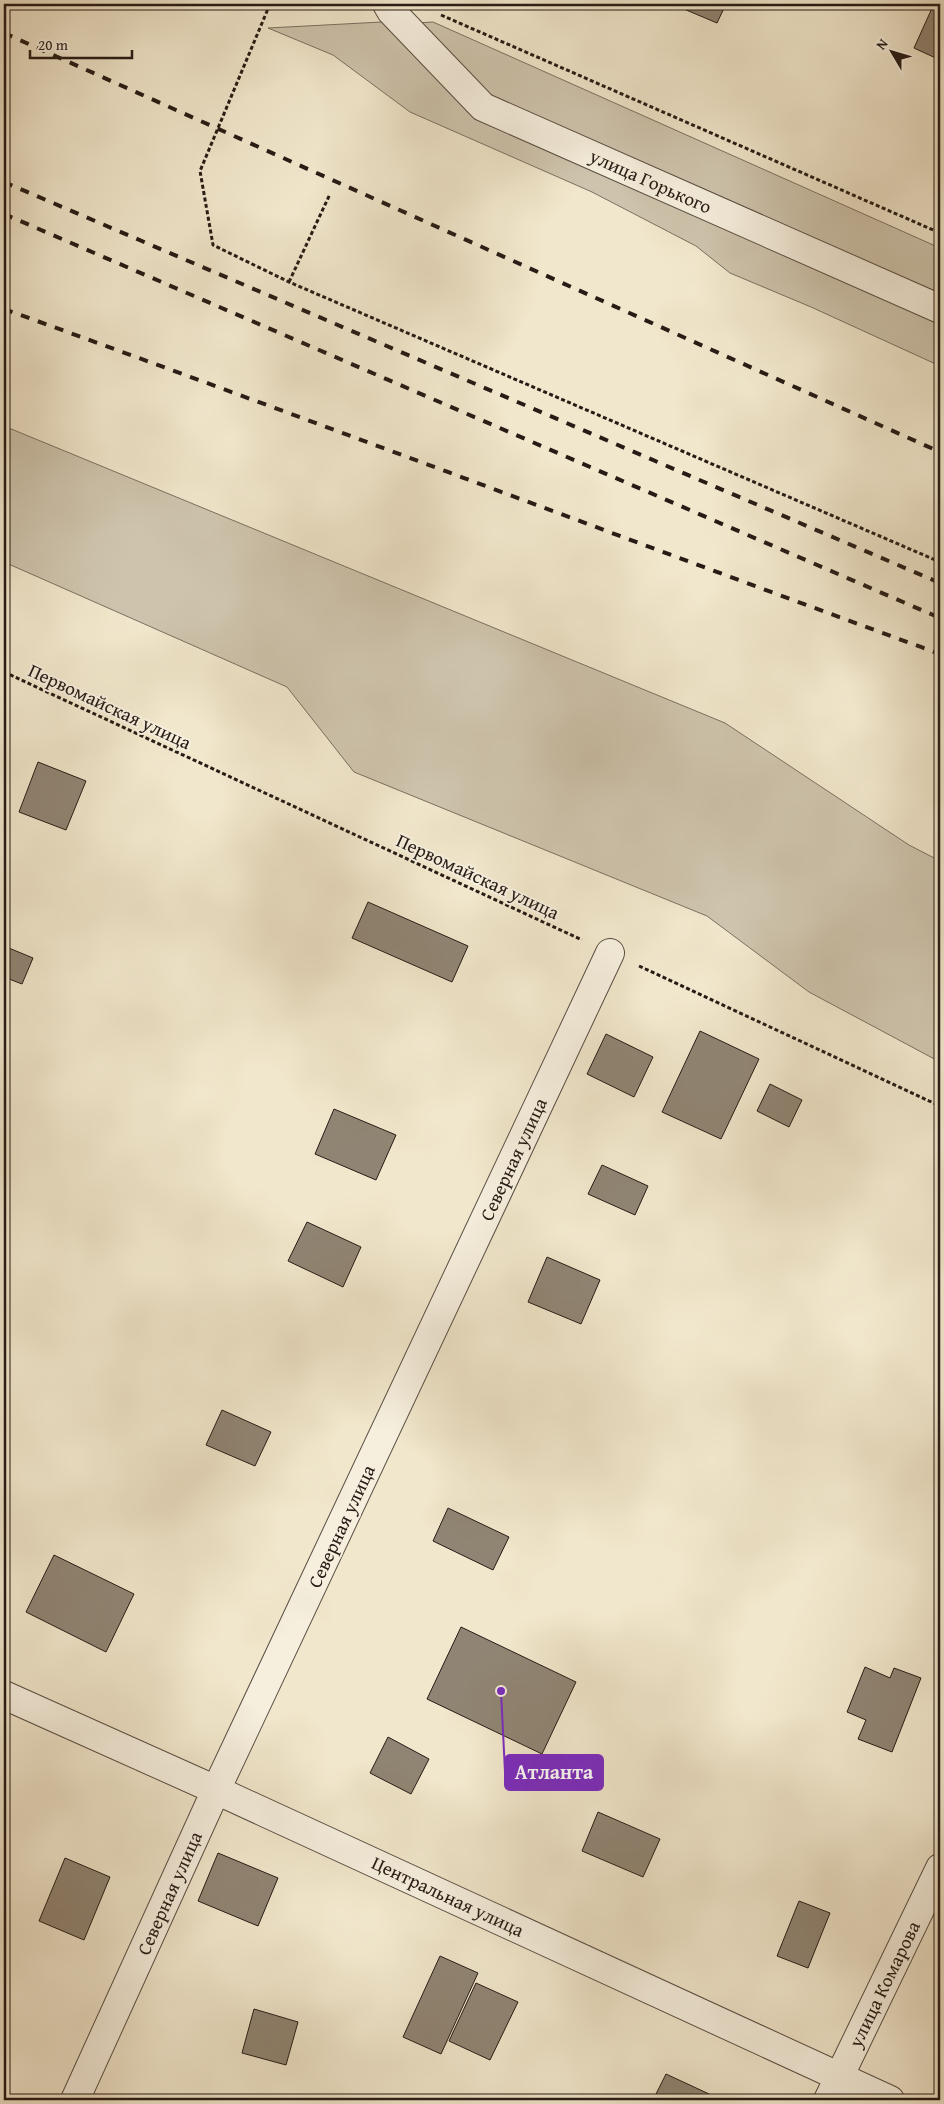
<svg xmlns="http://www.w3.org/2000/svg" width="944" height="2104" viewBox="0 0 944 2104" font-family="'Gentium Book Plus',serif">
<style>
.green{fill:#cec4ad;stroke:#7a7061}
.building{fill:#908574;stroke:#261b15}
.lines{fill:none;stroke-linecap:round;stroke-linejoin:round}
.street-casing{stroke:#594e43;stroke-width:30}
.path{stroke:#261b15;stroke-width:3;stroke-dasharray:4 2.5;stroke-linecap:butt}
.street{stroke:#f6efde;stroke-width:28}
.rail{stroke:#261b15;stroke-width:4;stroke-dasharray:9 9;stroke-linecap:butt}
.labels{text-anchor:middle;stroke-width:4;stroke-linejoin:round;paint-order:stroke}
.street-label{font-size:19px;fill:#261b15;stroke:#f6efde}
.leader{fill:none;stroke:#7b2cbf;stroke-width:2}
.callout-dot{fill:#7b2cbf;stroke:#f6efde;stroke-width:2}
.callout{fill:#7b2cbf;stroke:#7b2cbf;stroke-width:2}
.callout-label{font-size:20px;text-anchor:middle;font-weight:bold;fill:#fff}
</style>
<rect width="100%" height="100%" fill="#f1e7cc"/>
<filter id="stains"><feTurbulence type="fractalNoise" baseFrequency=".004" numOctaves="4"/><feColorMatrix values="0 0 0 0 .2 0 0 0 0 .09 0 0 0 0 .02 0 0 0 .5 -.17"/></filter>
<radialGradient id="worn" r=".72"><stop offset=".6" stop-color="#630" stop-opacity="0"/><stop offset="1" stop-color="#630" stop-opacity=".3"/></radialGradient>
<path class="green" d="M382,22L474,114L940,319V366L811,307L730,273L696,246L592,192L410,112L333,55L268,28Z
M433,22L940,248V296L492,98L417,23Z
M4,426L725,723L909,845L940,861V1062L809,992L707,916L354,772L287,687L4,562Z"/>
<path class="building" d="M672,4H726L717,23Z
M933,6L940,10V60L914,48Z
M38,762L86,781L66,830L19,812Z
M368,902L468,946L452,982L352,938Z
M4,946L33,958L22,984L4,977Z
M700,1031L759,1059L721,1139L662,1112Z
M606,1034L653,1057L634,1097L587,1074Z
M770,1084L802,1100L789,1127L757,1111Z
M334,1109L396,1135L376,1180L315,1154Z
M602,1165L648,1186L635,1215L588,1194Z
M307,1222L361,1247L343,1287L288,1261Z
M547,1257L600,1280L581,1324L528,1302Z
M222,1410L271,1432L255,1466L206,1445Z
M448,1508L509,1537L493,1570L433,1541Z
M54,1555L134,1594L106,1652L26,1612Z
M461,1627L576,1682L542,1754L427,1699Z
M865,1667L890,1678L894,1668L921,1678L892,1752L858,1739L866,1720L847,1712Z
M388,1737L429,1759L411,1794L370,1773Z
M598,1812L660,1839L643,1877L582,1851Z
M218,1853L278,1878L258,1926L198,1901Z
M65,1858L110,1877L84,1940L39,1921Z
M799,1901L830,1913L808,1968L777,1956Z
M440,1956L478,1973L441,2054L403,2037Z
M476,1983L518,2002L490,2060L449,2041Z
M254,2009L298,2022L286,2065L242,2053Z
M666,2074L722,2100H653Z"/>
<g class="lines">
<g class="street-casing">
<path id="street" d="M387,4L391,11L483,107L940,309
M4,1695L216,1790L890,2100
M75,2100L216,1790L610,953
M828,2100L940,1868"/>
</g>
<path class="path" d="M270,4L200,171L213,245L289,282L940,562
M441,15L940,233
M289,282L330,194
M4,672L582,940
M639,966L940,1106"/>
<use href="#street" class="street"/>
<path class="rail" d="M4,33L940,452
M4,182L940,583
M4,214L940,618
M4,309C317,422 628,540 940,654"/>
</g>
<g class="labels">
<g class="street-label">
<text transform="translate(651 181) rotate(24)" y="7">улица Горького</text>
<text transform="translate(110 706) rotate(25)" y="7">Первомайская улица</text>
<text transform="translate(478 876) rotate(25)" y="7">Первомайская улица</text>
<text transform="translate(513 1159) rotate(-65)" y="7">Северная улица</text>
<text transform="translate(341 1526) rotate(-65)" y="7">Северная улица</text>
<text transform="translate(169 1893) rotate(-66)" y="7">Северная улица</text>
<text transform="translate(448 1896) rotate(25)" y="7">Центральная улица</text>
<text transform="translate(884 1984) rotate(-64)" y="7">улица Комарова</text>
</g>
</g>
<path class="leader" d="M501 1691L505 1772"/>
<circle class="callout-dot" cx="501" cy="1691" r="5"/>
<rect class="callout" x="505" y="1755" width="98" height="35" rx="5"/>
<g class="callout-label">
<text x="554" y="1779">Атланта</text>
</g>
<rect width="944" height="2104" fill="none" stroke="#f1e7cc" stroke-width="20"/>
<rect x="5" y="5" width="934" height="2094" fill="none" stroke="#261b15" stroke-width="2.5"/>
<rect x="10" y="10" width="924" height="2084" fill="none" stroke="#261b15"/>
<g transform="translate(892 52) rotate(308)" stroke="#f6efde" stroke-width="4" paint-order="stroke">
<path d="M0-4L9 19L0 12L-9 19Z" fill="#261b15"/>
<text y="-8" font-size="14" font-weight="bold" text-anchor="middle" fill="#261b15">N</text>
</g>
<path d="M30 50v8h102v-8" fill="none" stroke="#261b15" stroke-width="2.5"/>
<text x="38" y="50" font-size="15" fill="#261b15" stroke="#f6efde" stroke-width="4" paint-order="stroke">20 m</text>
<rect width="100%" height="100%" filter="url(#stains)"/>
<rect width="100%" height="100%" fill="url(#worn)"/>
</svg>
